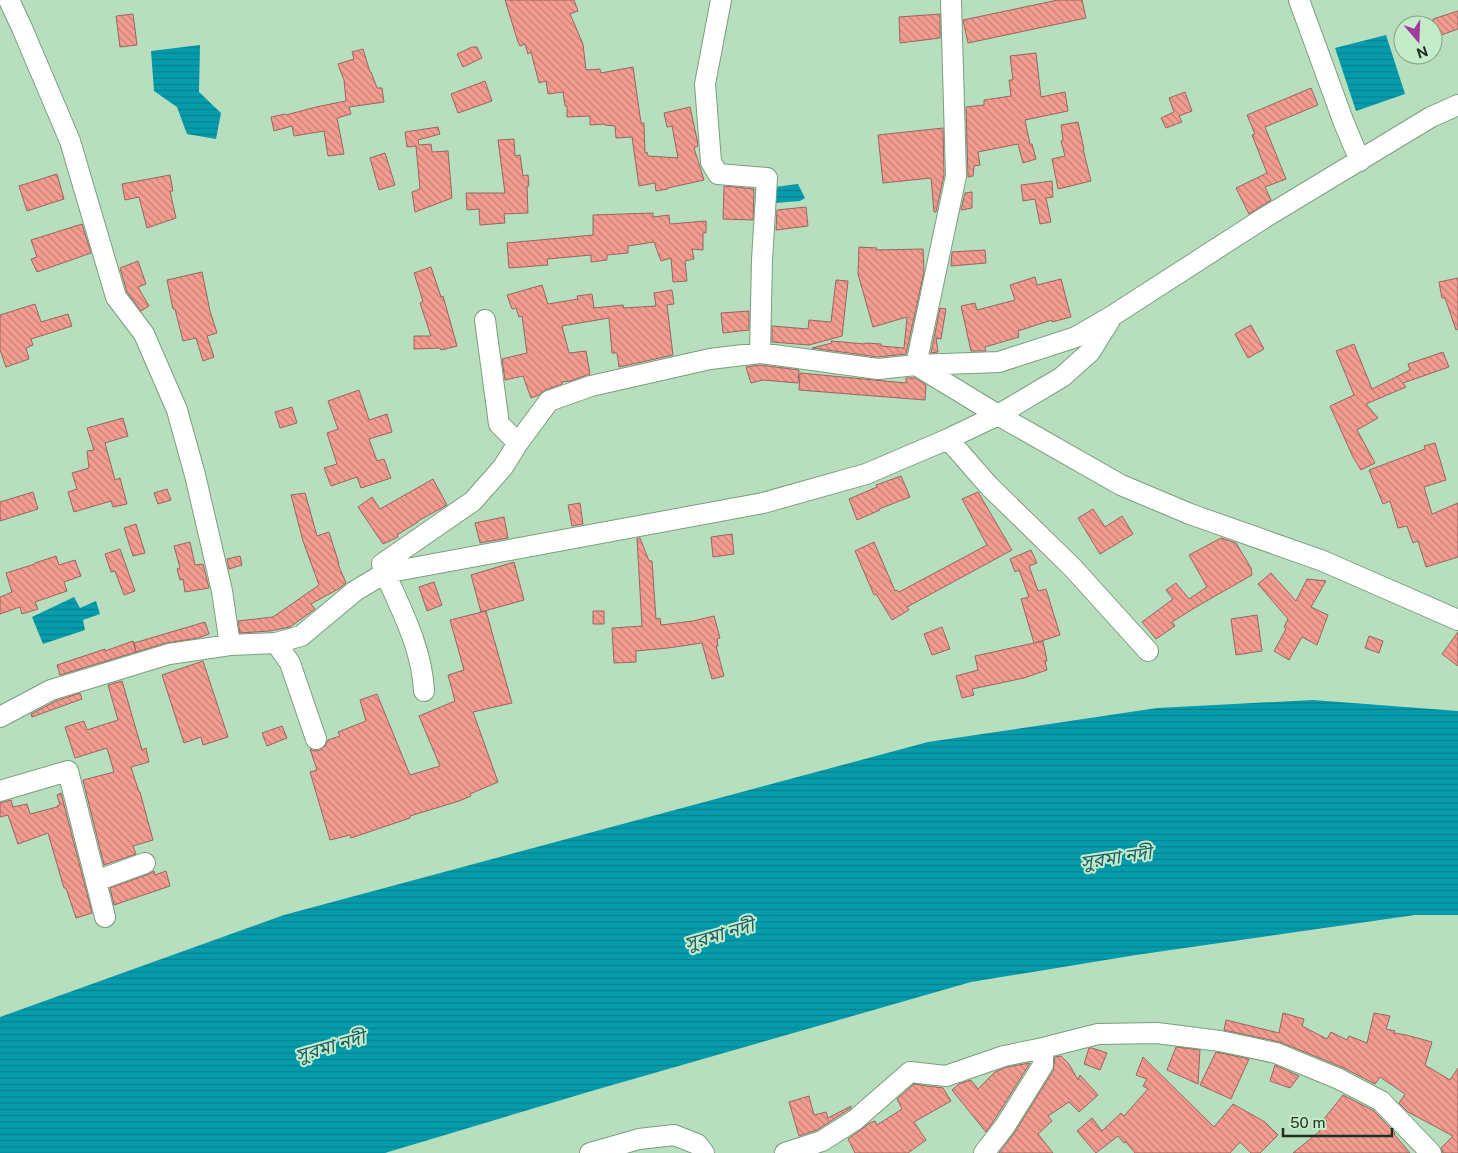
<svg xmlns="http://www.w3.org/2000/svg" width="1458" height="1153" viewBox="0 0 1458 1153" font-family="'Public Sans','Noto Sans Bengali',sans-serif">
<style>
.water{fill:url(#water-rules)}
.building{fill:url(#building-back-hatch);stroke:#956660}
.lines{fill:none;stroke-linecap:round;stroke-linejoin:round}
.minor-casing{stroke:#799e7e;stroke-width:22}
.minor{stroke:#fff;stroke-width:20}
.labels{text-anchor:middle;stroke-width:4;stroke-linejoin:round;paint-order:stroke}
.water-label{font-size:19px;font-style:italic;fill:#1c5f68;stroke:#c5ecc9}
</style>
<defs>
<pattern id="water-rules" width="6" height="5" patternUnits="userSpaceOnUse" patternTransform="scale(1.25)"><rect width="6" height="5" fill="#059cad"/><path d="M0 2.5h6" fill="none" stroke="#06808c"/></pattern>
<pattern id="building-back-hatch" width="6" height="6" patternUnits="userSpaceOnUse" patternTransform="scale(1.25)"><rect width="6" height="6" fill="#f49c90"/><path d="M-1 5l2 2M0 0l6 6M5-1l2 2" fill="none" stroke="#c58075"/></pattern>
</defs>
<rect width="100%" height="100%" fill="#b8dfbd"/>
<path class="water" d="M1386,35L1405,94L1356,111L1335,48Z
M200,45L199,92L221,113L216,139L187,134L177,107L154,91L151,51Z
M798,184L805,198L800,201L775,203V187Z
M74,597L80,608L96,601L100,614L83,620L85,630L43,644L32,617Z
M1313,700L1458,711V915H1415L1136,955L971,982L595,1090L385,1153H0V1017L284,915L928,742L1157,708Z"/>
<path class="building" d="M505,0H574L578,11L570,14L583,44L586,70L600,69L601,73L633,67L641,123H644L645,153L647,152L648,156L678,158L672,126L667,127L664,113L690,107L698,144V146L694,148L704,180L668,188V189L656,191L655,183L639,186L632,137L616,138L615,126L605,125V124L590,125V116L567,117V106H565L563,92L548,94L546,81L539,83L531,52L528,54L525,44L520,46L518,42Z
M1058,0H1082L1086,18L968,43L963,20Z
M1458,11V29L1433,38V19Z
M133,14L137,45L120,47L116,16Z
M940,14V38L900,43L899,17Z
M472,47H477L482,58L463,67L457,54Z
M363,49L370,72H371L377,88H382L384,102L349,107L351,114L337,118L344,154L328,156L324,131L294,136L292,126L274,131L271,117L285,114L286,115L316,107L346,101L344,80L338,64L354,59L352,52Z
M1036,53L1041,97L1065,92L1068,111L1025,120L1030,144H1032L1036,159L1023,163L1018,144L978,152L980,165L974,166L973,176L968,177L966,107L984,105V100L1011,96L1009,80H1013L1010,56Z
M485,81L492,101L458,113L451,94Z
M1311,88L1318,105L1265,127L1286,179L1265,187L1271,200L1249,214L1236,188L1267,173L1252,135L1255,134L1247,115Z
M1185,92L1192,111L1179,116L1182,122L1166,128L1161,118L1174,112L1169,98Z
M1078,122L1084,149H1083L1091,181L1058,189L1052,159L1065,156L1061,141L1063,140L1061,125Z
M438,127L440,134L418,140L419,145L431,144L432,152L448,151L452,198L415,212L412,192L420,189L416,146L407,147L405,132Z
M943,128L944,175L936,212H934L931,178L883,183L878,135Z
M514,139L515,156L520,155L523,176L528,175L529,186H527L528,213L504,214L505,223L480,225L479,209L467,210L466,193H505L498,140Z
M385,153L395,185L379,190L370,158Z
M57,174L64,199L27,211L19,186Z
M170,175L173,191H170L176,218L147,228L139,197L125,200L122,184Z
M1052,181L1053,197L1046,198L1051,222L1040,224L1035,199L1023,201L1021,185Z
M724,186L754,189L753,220L723,219Z
M972,192V208L961,210L965,193Z
M806,207L808,226L776,230L777,210Z
M653,213V217L669,215L670,224L706,221V233H703V250L692,249L694,259L685,261L687,281L673,282L671,258L661,261L654,242L628,246V253L607,255V260L591,262V255L547,259L548,265L509,268L507,243L593,235V215Z
M82,224L91,253L37,272L31,259L37,257L31,240Z
M859,247L877,248L876,250L923,249L924,272L906,354L878,357L812,348L832,343L831,341L865,344V343L881,344V346L904,348L907,317L873,327L858,274Z
M985,250L986,263L951,266L952,252Z
M138,261L146,284L138,287L149,306L141,311L127,292L120,268Z
M431,267L441,297L443,296L457,346L441,350L440,348L414,349V336H431L420,303L423,301L414,273Z
M202,272L210,311L217,333L207,336L214,357L203,361L196,338L183,341L175,309H173L167,280Z
M1035,277L1037,285L1061,279L1071,317L1052,322V320L1018,331L1019,337L985,347L986,351H971L961,306L975,303L977,310L1015,300L1010,285Z
M1458,278V329L1456,330L1445,298H1442L1439,282Z
M836,280L848,281L842,336L809,345L772,342V326L808,329L809,320L831,322Z
M542,285L548,304L578,299L577,296L592,294L594,308L623,305L624,308L656,306L654,293L672,290L674,304L667,305L673,355L619,367L617,353H612L609,318L562,326L569,353L586,351L590,374L570,381L562,382V384L545,390L539,395L531,398L523,376L505,380L502,359L527,353L522,316L519,317L516,308L512,309L507,295Z
M35,304L41,322L68,314L72,326L31,339L33,345L26,348L29,359L6,367L0,350V315Z
M940,308L946,309L941,339L936,338L938,352L931,353Z
M749,311V330L723,333L721,313Z
M1251,325L1264,349L1248,358L1235,334Z
M1354,344L1372,389L1410,370L1408,364L1443,352L1449,367L1403,383L1406,387L1366,404L1378,418L1357,430L1375,463L1361,470L1353,457L1330,406L1354,395L1336,351Z
M760,365L799,370L798,383L763,380L751,383L746,367Z
M800,373L906,383V378H915L926,385L925,400L799,390Z
M359,390L369,420L387,414L392,432L369,439L377,461L384,459L391,478L361,488L357,477L331,486L324,468L337,464L327,433L338,429L328,401Z
M292,407L297,423L280,428L275,412Z
M123,418L128,436L105,443L115,480L120,478L127,504L113,507L111,501L74,512L68,492L77,489L72,473L89,468L87,451L94,450L87,428Z
M1435,443L1446,480L1424,487L1432,514L1458,503V557L1426,567L1418,541L1413,543L1407,526L1398,528L1390,501L1383,504L1369,470L1425,449L1424,446Z
M901,476L910,497L879,509L880,510L857,520L849,499L877,487L876,485Z
M433,479L447,505L418,521V522L397,535L398,537L383,544L358,507L372,497L380,509Z
M167,489L171,500L158,504L154,493Z
M33,492L38,509L0,521V502Z
M978,492L1012,550L907,607L909,610L892,620L876,594L874,595L855,551L874,542L895,591L897,590L899,592L987,545L962,499Z
M305,493L317,536L329,532L339,564H338L346,583L340,588L311,604L315,609L290,627L270,631L240,633L238,621L273,617L319,585L303,541L291,495Z
M580,503L583,524L572,526L568,505Z
M1093,509L1105,527L1122,516L1133,534L1100,554L1078,518Z
M504,517L508,538L480,543L475,523Z
M136,524L145,553L133,556L124,528Z
M732,534L734,554L713,557L711,537Z
M637,538H640L649,561H652L656,619L660,618L661,625L693,621L714,616L720,638L717,639L718,646H716L724,676L712,679L702,643L668,648L636,651V662L614,663L612,628L642,626Z
M1221,538L1236,543L1251,568L1252,575L1196,607L1172,622L1175,626L1156,639L1142,622L1173,599L1166,590L1176,583L1189,599L1207,587L1189,555Z
M190,542L195,565L203,564L209,588L185,592L183,579L180,580L177,569L180,568L174,546Z
M120,549L135,591L124,595L115,571L111,572L105,554Z
M1031,550L1037,563L1029,566L1038,591L1046,589L1060,635L1035,643L1043,641L1047,661H1045L1047,670L1024,678L972,689L974,695L962,698L956,676L978,670L975,656L1034,643L1021,599L1029,597L1019,570L1015,572L1010,559Z
M56,556L59,565L75,560L81,576L64,582L67,591L35,602L38,609L22,614L20,607L0,614V597L12,592L6,573L35,564V563Z
M240,556L242,565L229,569L227,559Z
M514,562L524,600L481,612L471,575Z
M1271,573L1296,601L1307,579L1326,581L1311,607L1328,615L1317,645L1302,637L1289,660L1274,651L1286,629L1284,627L1288,619L1258,584Z
M434,582L442,605L427,611L419,587Z
M486,611L512,703L473,712L498,782L470,794L471,796L459,801L410,816V818L351,838L350,835L330,840L310,772L317,770L310,749L314,751L320,750L325,746L328,740L340,736L338,732L366,721L360,700L377,694L410,775L440,766L419,716L455,701L448,675L464,670L450,620Z
M593,611H604V624H593Z
M1257,615L1262,651L1236,655L1231,619Z
M205,622L209,634L198,638L166,643L136,652L134,643Z
M942,627L950,649L932,655L924,634Z
M1458,632V666L1442,654Z
M1369,636L1383,641L1379,653L1365,648Z
M133,641L136,652L60,675L57,665L105,649V651Z
M203,661L228,737L203,745L201,737L184,743L162,675Z
M122,681L142,750L146,748L149,762L131,767L139,792H140L153,840L133,846L136,854L104,865L83,780L114,772L107,748L75,758L65,727L84,721L87,730L118,720L108,685Z
M80,693L82,699L32,717L31,714L56,701Z
M282,726L287,738L267,746L262,733Z
M61,793L92,913L76,918L66,888H64L48,833L18,844L8,815L0,817V803L11,800L13,807L27,804L30,814L57,807V806L60,805L57,795Z
M154,871L155,875L166,871L170,886L114,905L110,888L149,874Z
M1283,1013L1304,1019L1302,1026L1327,1039L1331,1032L1347,1040L1349,1036L1367,1043L1374,1013L1390,1016L1386,1029L1395,1031L1394,1033L1406,1035L1432,1042L1425,1065L1450,1080L1458,1068V1153H1443L1441,1148L1453,1136L1408,1112L1399,1103L1405,1094L1380,1077L1375,1084L1344,1068L1280,1042L1224,1030L1226,1020L1279,1033Z
M1176,1047L1200,1050L1198,1084L1167,1070Z
M1089,1048H1092L1107,1053L1100,1070L1084,1064Z
M1216,1052L1249,1059L1231,1099L1200,1085Z
M1061,1056L1069,1064L1078,1080L1080,1075L1098,1095L1079,1112L1069,1102L1048,1116L1052,1121L1038,1134L1053,1153H999L1015,1132L1053,1071L1055,1057Z
M1143,1057L1214,1127L1233,1104L1265,1122L1278,1135L1260,1153H1251L1240,1142L1230,1153H1135L1126,1142L1124,1143L1118,1136L1096,1153L1077,1131L1092,1118L1102,1131L1121,1113L1124,1116L1148,1089L1143,1086L1147,1079L1136,1075Z
M1030,1063L995,1119L986,1132L952,1090L959,1084L971,1080L978,1089L995,1072L1007,1067Z
M1275,1065L1299,1076L1290,1088L1270,1081Z
M914,1084L927,1086L928,1087L929,1086L943,1088L951,1101L914,1122L926,1140L908,1153H855L848,1139L870,1123L875,1121L877,1125L902,1109L897,1099Z
M1343,1095L1374,1111L1395,1133L1394,1134L1410,1153H1293L1320,1131L1319,1129L1327,1121L1324,1119Z
M809,1096L814,1115L826,1112L828,1118L851,1106V1108L817,1130L799,1136L789,1102Z"/>
<g class="lines">
<g class="minor-casing">
<path id="minor" d="M9,0L22,28L70,141L116,297L144,334L177,410L195,475L222,591L230,645
M721,0L705,84L711,162L718,174L767,178L762,260L760,353
M951,0L956,176L916,365L998,415L1121,485L1190,514L1323,561L1458,620
M1299,0L1344,123L1360,161
M485,320L499,424L518,443
M948,439L989,486L1073,568L1148,651
M276,643L290,663L316,739
M424,691C422,649 402,611 385,573L763,503L866,474L948,439L998,415L1062,377L1090,352L1110,320
M0,717L51,690L169,654L230,645L276,643L301,636L355,591L385,573L382,564L473,501L503,467L518,443L549,401L591,386L710,359L760,353L878,369L916,365L999,362L1076,337L1112,316L1264,218L1431,117L1458,105
M0,791L68,771L105,917
M96,881L145,863
M590,1153L639,1139L674,1135L697,1144L704,1153
M785,1153L822,1141L855,1120L910,1072L946,1076L1004,1056L1043,1048L1098,1034L1157,1033L1220,1041L1276,1053L1339,1079L1381,1101L1431,1153
M984,1153L1005,1126L1043,1065V1048"/>
</g>
<use href="#minor" class="minor"/>
</g>
<g class="labels">
<g class="water-label">
<text transform="translate(1116 857) rotate(-8)" y="7">সুরমা নদী</text>
<text transform="translate(719 934) rotate(-16)" y="7">সুরমা নদী</text>
<text transform="translate(330 1046) rotate(-16)" y="7">সুরমা নদী</text>
</g>
</g>
<g transform="translate(1418 40) rotate(161)"><circle r="24" fill="#c5ecc9" stroke="#83a086"/>
<path d="M0-4L9 19L0 12L-9 19Z" fill="#a03a9f"/>
<text y="-8" font-size="14" font-weight="bold" text-anchor="middle" fill="#1f2e21">N</text>
</g>
<path d="M1283 1128v8h109v-8" fill="none" stroke="#1f2e21" stroke-width="2.5"/>
<text x="1290" y="1128" font-size="15" fill="#1f2e21" stroke="#c5ecc9" stroke-width="4" paint-order="stroke">50 m</text>
</svg>
